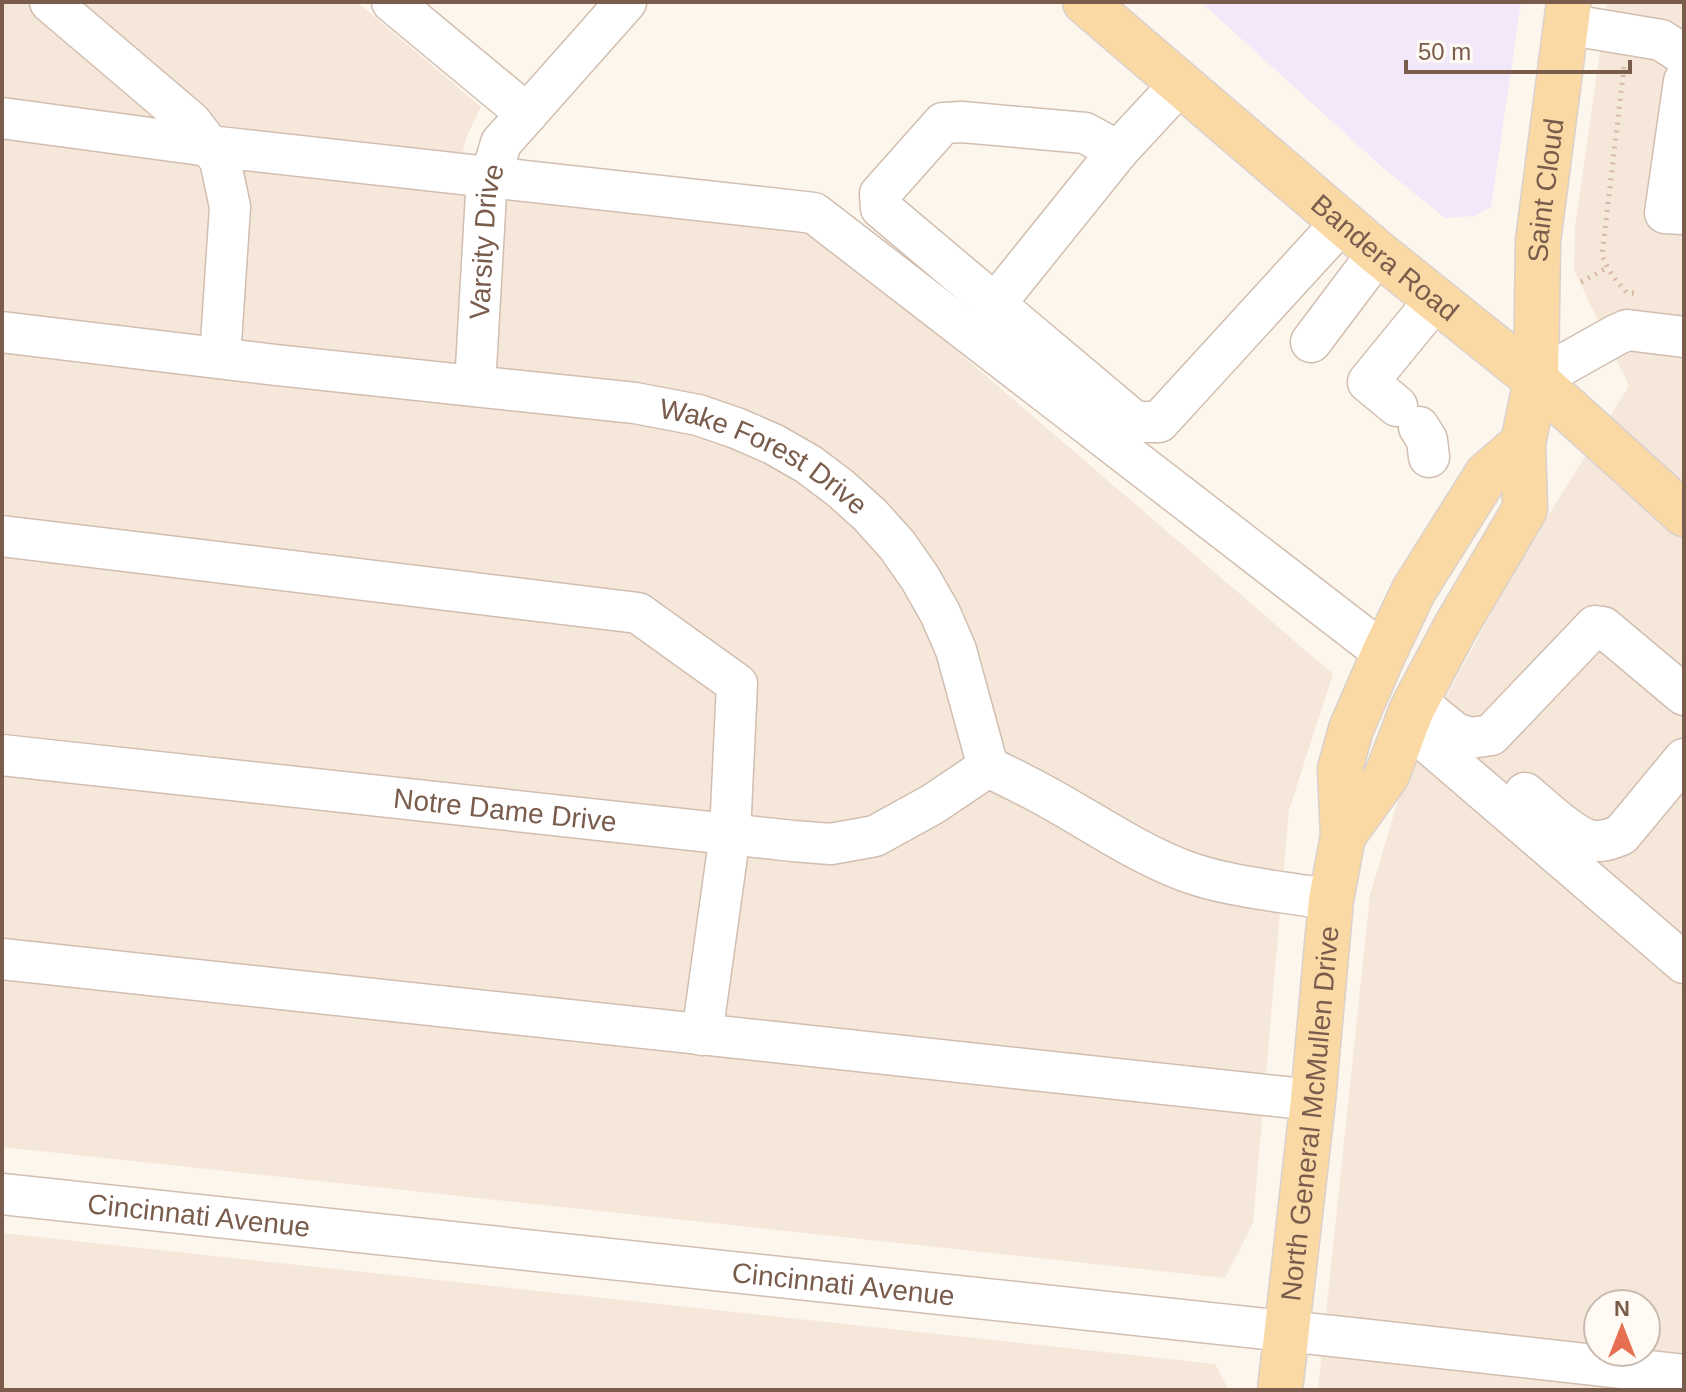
<svg xmlns="http://www.w3.org/2000/svg" width="1686" height="1392" viewBox="0 0 1686 1392" font-family="Helvetica,sans-serif">
<style>
.residential{fill:#f5e8da;fill-rule:evenodd}
.education{fill:#f3e8fa}
.lines{fill:none;stroke-linecap:round;stroke-linejoin:round}
.minor-casing{stroke:#d1beb0;stroke-width:43}
.major-casing{stroke:#dad1cd;stroke-width:47}
.path{stroke:#d9b8a5;stroke-width:5;stroke-dasharray:2 6;stroke-linecap:butt}
.minor{stroke:#fff;stroke-width:40}
.major{stroke:#fbd9a5;stroke-width:44}
.labels{text-anchor:middle;stroke-width:7;stroke-linejoin:round;paint-order:stroke}
.street-label{font-size:28px;fill:#7a5c4d;stroke:#fffaf3}
</style>
<rect width="100%" height="100%" fill="#fdf6ec"/>
<path class="residential" d="M2,2H357L481,107L467,136L459,165L801,217L1333,674L1289,810L1253,1223L1225,1278L2,1147Z
M1607,2H1684V1390H1318L1370,895L1408,766L1523,556L1629,386L1574,270L1575,227ZM1598,1304H1646V1352H1598Z
M2,1233L1215,1364L1229,1390H2Z"/>
<path class="education" d="M1201,2H1521L1491,207L1475,216L1445,218L1382,167Z"/>
<g class="lines">
<g class="minor-casing">
<g id="minor">
<path d="M50,2L191,122L220,160L230,207L220,358"/>
<path d="M392,2L527,114"/>
<path d="M1565,24L1661,40L1684,55"/>
<path d="M1684,81L1665,213L1684,214"/>
<path d="M1180,84L1118,151L1085,133L962,122L943,123L880,194L881,208L1135,422H1159L1342,222"/>
<path d="M2,118L209,146L814,213L1384,653"/>
<path d="M995,304L1118,151"/>
<path id="s1" d="M2,332L276,365L635,403L698,415L736,428L773,444L808,464L840,488L870,515L897,545L920,578L940,613L956,650L988,767C1009,777 1029,787 1049,798C1094,823 1137,853 1185,871C1231,888 1283,891 1331,900"/>
<path d="M1311,342L1378,253"/>
<path d="M1536,380L1616,335L1627,330L1684,337"/>
<path id="s2" d="M475,385L486,194L501,143L626,2"/>
<path d="M1397,406L1368,382L1435,300"/>
<path d="M1419,427L1427,440L1429,457"/>
<path d="M2,536L638,613L737,684L730,834L702,1035"/>
<path d="M1422,706L1455,733L1471,738L1491,735L1595,626L1603,627L1684,695"/>
<path d="M1406,724L1684,963"/>
<path id="s3" d="M2,755L793,841L831,844L875,836L933,804L988,767"/>
<path d="M1525,793C1541,806 1570,835 1589,840C1601,843 1611,839 1621,835L1684,759"/>
<path d="M2,959L1313,1100"/>
<path id="s4" d="M2,1194L1342,1337L1684,1375"/>
</g>
</g>
<g class="major-casing">
<g id="major">
<path id="s5" d="M1085,2L1378,253L1536,380L1684,514"/>
<path id="s6" d="M1343,836L1387,775L1412,709L1455,628L1525,509L1523,443L1536,380L1538,241L1569,2"/>
<path id="s7" d="M1280,1390L1313,1100L1331,900L1343,836L1340,769L1351,729L1384,653L1414,590L1487,474L1523,443"/>
</g>
</g>
<path class="path" d="M1624,67L1602,255C1608,271 1616,281 1627,293H1634
M1581,282L1607,268"/>
<use href="#minor" class="minor"/>
<use href="#major" class="major"/>
</g>
<g class="labels">
<g class="street-label">
<text dy="10" stroke="none"><textPath href="#s6" startOffset="696">Saint Cloud</textPath></text>
<text dy="10" stroke="none"><textPath href="#s2" startOffset="144">Varsity Drive</textPath></text>
<text dy="10" stroke="none"><textPath href="#s5" startOffset="394">Bandera Road</textPath></text>
<text dy="10" stroke="none"><textPath href="#s1" startOffset="778">Wake Forest Drive</textPath></text>
<text dy="10" stroke="none"><textPath href="#s3" startOffset="506">Notre Dame Drive</textPath></text>
<text dy="10" stroke="none"><textPath href="#s7" startOffset="278">North General McMullen Drive</textPath></text>
<text dy="10" stroke="none"><textPath href="#s4" startOffset="198">Cincinnati Avenue</textPath></text>
<text dy="10" stroke="none"><textPath href="#s4" startOffset="846">Cincinnati Avenue</textPath></text>
</g>
</g>
<rect width="1686" height="1392" fill="none" stroke="#7a5c4d" stroke-width="8"/>
<g transform="translate(1622 1328)"><circle r="38" fill="#fffaf3" stroke="#cabbb1" stroke-width="2"/>
<path d="M0-6L14 30L0 20L-14 30Z" fill="#e76f51"/>
<text y="-12" font-size="22" font-weight="bold" text-anchor="middle" fill="#7a5c4d">N</text>
</g>
<path d="M1406 60v12h224v-12" fill="none" stroke="#7a5c4d" stroke-width="4"/>
<text x="1418" y="60" font-size="24" fill="#7a5c4d" stroke="#fffaf3" stroke-width="6" paint-order="stroke">50 m</text>
</svg>
